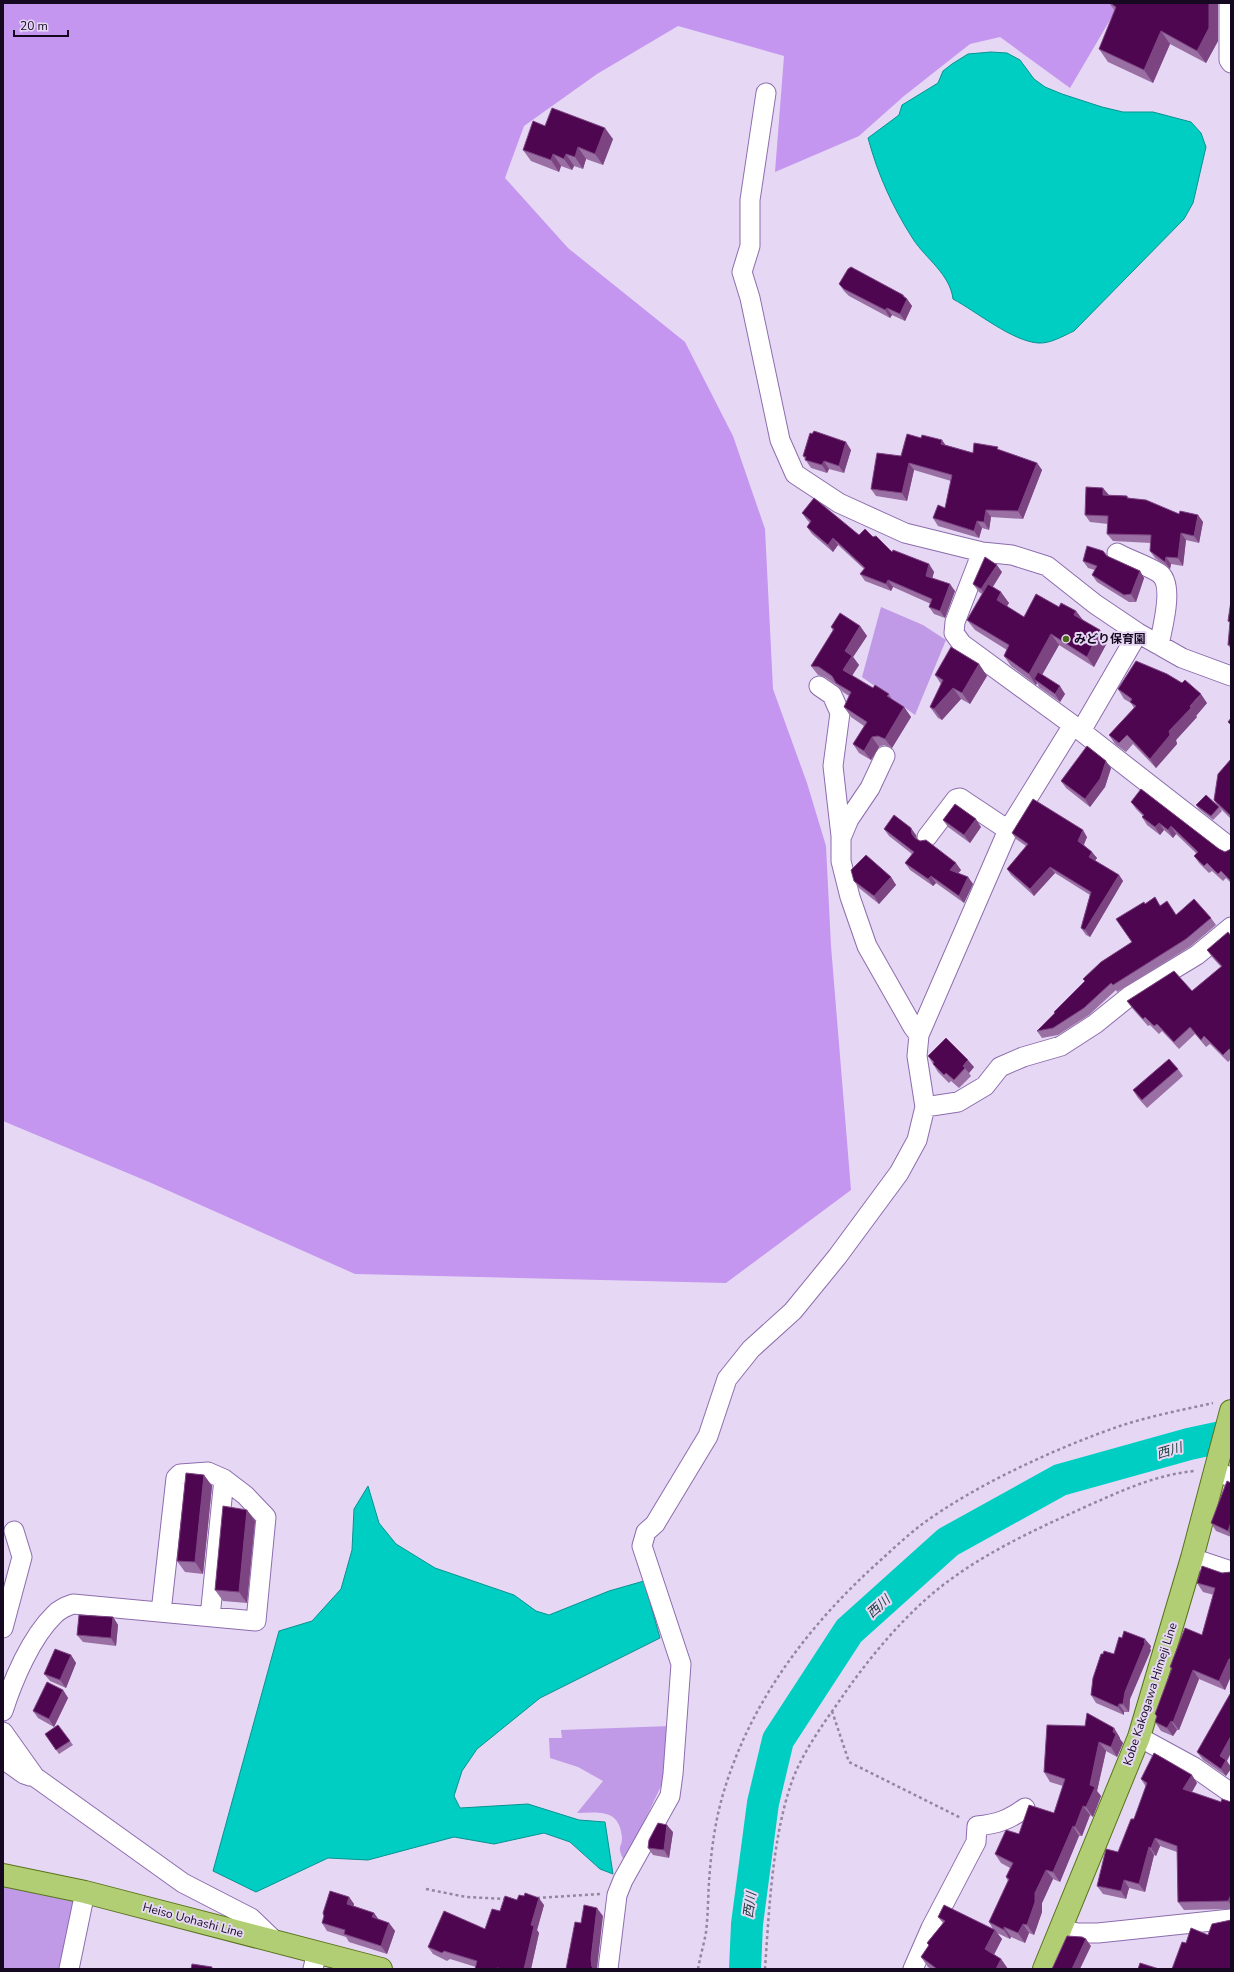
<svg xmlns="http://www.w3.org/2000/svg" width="1234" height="1972" viewBox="0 0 1234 1972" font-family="'Nunito Sans','Noto Sans JP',sans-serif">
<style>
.green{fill:#c19ae7}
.forest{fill:#c496ef}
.water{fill:#00cec2;stroke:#069391}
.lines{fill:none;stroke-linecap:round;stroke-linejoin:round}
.river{stroke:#00cec2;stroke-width:32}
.minor-casing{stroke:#8d6cad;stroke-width:21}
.major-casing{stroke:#59731b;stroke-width:24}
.path{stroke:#9486a1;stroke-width:2.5;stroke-dasharray:3 3;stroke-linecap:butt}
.minor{stroke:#fff;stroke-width:19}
.major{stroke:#b2ce74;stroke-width:22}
.wall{fill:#9a6fa3}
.shaded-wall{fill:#7c4582}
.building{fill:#4f0651;stroke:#7c4582}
.poi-dot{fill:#4d681a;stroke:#e6d8f5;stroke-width:1.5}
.labels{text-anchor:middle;stroke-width:4;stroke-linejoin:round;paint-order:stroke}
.poi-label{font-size:12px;font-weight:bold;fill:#150820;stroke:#e6d8f5;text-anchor:start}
.street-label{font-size:12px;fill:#150820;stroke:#e6d8f5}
.water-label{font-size:13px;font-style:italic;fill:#20413e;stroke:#e6d8f5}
</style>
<rect width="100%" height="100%" fill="#e6d8f5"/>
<path class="green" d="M881,607L923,625L946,640L915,715L862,677Z
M670,1726L662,1784L625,1862C623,1858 619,1852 620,1847C621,1844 622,1842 622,1838C620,1809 600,1812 577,1813L603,1781L578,1767L550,1758L549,1738H562L561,1730Z
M3,1885L75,1899L60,1969H3Z"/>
<path class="forest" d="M3,3H1120L1070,88L1000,37L970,44L904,96L859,136L775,172L784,56L678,26L597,74L524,126L505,178L568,248L685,342L733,436L765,529L773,689L807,783L826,846L831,946L851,1190L726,1283L355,1274L149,1182L3,1121Z"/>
<path class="water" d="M991,52L1007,53L1020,60L1034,79L1045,87L1062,94L1102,107L1123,112H1153L1191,122L1201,133L1206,147L1193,203L1184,219L1074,331C1063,336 1050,344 1038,343C1012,341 977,312 953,299C950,274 926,259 913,239C892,206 878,175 868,138L899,115L902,105L938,83L943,71L952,64L968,54Z
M368,1486L379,1523L396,1544L435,1568L514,1595L536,1611L549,1615L609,1591L644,1581L660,1638L540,1698L477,1749L462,1771L454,1796L460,1808L528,1804L579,1820L605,1822L613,1874L600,1869L570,1842L544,1833L494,1844L454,1837L368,1860L328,1858L256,1892L213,1871L279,1631L312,1621L341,1589L352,1550L354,1509Z"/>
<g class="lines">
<path class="river" d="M745,1969L747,1924L763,1803L778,1740L849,1631L948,1542L1060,1480L1189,1444L1231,1435"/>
<g class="minor-casing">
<path id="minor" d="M1229,3V60L1231,63
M766,93L750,200V246L742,272L750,298L780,440L795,474L839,503L905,533L982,552L1012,555L1047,566L1095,604L1138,633L1182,658L1231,676
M982,552L955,622L954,633L962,644L1081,731L1231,848
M1117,553C1130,560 1146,565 1159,573C1175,584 1162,629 1159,645
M819,686L832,695L840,713L833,766L841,836
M1081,731L1138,633
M885,756L870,788L849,819L841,838V861L850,897L867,946L913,1027L919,1035
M927,837L956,799L960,798L1008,830
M925,1107L958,1102L985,1086L1000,1067L1023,1057L1061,1046L1095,1024L1131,995L1197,955L1231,927
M1214,1471L1231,1477
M1192,1558L1231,1571
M210,1617L224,1479
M3,1628L22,1557L14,1531
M3,1711C13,1680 31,1637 55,1614C60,1609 67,1606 73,1604L256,1621L266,1517L245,1495L224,1479L208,1472L180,1474L176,1478L161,1612
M3,1732L35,1777L183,1883L251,1918L276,1942
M1139,1737L1194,1767L1231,1793
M3,1759L24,1774L30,1776
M1061,1929L1077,1933H1098L1231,1919
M69,1969L85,1892
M313,1969L317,1952
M608,1969L617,1895L623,1880L670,1796L673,1774L681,1664L642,1546L646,1532L655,1524L708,1436L727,1379L751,1349L793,1311L837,1257L899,1173L917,1140L925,1107L917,1056L919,1035L1008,830L1073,725
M913,1969L931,1928L976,1842L977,1826C997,1824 1009,1820 1025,1808"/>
</g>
<g class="major-casing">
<path id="major" d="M3,1875L85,1892L381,1969
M1044,1969L1139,1737L1192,1558L1231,1411"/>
</g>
<path class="path" d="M832,1711L849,1762L961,1818
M426,1889L466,1897L506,1899
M537,1898L600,1894
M698,1969C700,1957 704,1944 706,1932C708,1915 708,1898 709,1882C711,1852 715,1820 724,1791C752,1698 812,1621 883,1558C895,1547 908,1535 921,1525C975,1485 1056,1448 1120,1426C1150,1416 1182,1410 1213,1403
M765,1969C769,1911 772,1843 790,1787C800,1756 821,1727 840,1700C866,1662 897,1624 932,1594C977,1556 1032,1531 1085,1507C1121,1491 1155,1475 1194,1471"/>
<use href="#minor" class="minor"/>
<use href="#major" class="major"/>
</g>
<path class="wall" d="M1109,3H1218V41L1206,63L1170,44L1153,83L1108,62L1099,49L1115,11Z
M545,126L613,139L603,165L586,159L583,169L574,166L572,170L561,166L559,172L531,161L523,150Z
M839,284L903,295L905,298L907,299L912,306L905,321L892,315L890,318L849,296L844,291Z
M946,445L973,453L1000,450L1037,463L1042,470L1023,519L991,517L989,530L982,528L979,538L938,526L933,518L945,508L951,481L914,470L907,501L876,496L871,489L901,456Z
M851,450L844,473L829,469L827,473L811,468L803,456Z
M1109,495L1127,496L1129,498L1179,514L1198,515L1203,522L1199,543L1186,540L1183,566L1171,564L1170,569L1155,558L1150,551L1151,543L1113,541L1107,534L1108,524L1090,522L1085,515Z
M802,513L859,535L873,537L892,552L929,564L934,572L932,578L955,591L945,618L934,614L929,607L931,604L893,587L891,591L865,581L860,574L864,569L838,545L833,552L812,534L807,527L810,523L807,520Z
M1107,556L1140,571L1144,578L1136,602H1129L1097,582L1092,575L1095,570L1088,568L1083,561Z
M1002,572L993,587L1009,603L1006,607L1024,617L1059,607L1076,611L1083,620L1108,641L1094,667L1059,645L1042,675L1065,694L1060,702L1039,687L1037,683L1036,685L1011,666L1004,656L1007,650L975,630L967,620L982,594L979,592L973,584Z
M1231,601V649L1228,645L1230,623L1228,621Z
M860,626L867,636L853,657L859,665L852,676L873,688L889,694L892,699L904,707L911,717L892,748L884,745L879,747L871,760L859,753L853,744L864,726L851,717L844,707L849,696L843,692L838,686L825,677L818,675L811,666L833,631L831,627Z
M979,664L987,676L970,704L961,699L942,720L938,718L930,707L941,684L935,675Z
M1118,689L1207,703L1196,716L1197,717L1176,740L1177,744L1156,768L1133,744L1126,752L1115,744L1109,735L1134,708L1131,703L1124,699Z
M1231,759V819L1220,808L1222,811L1213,820L1199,809L1196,805L1218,807L1214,800Z
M1111,768L1105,787L1090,807L1066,788L1061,781Z
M1131,802L1219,849L1225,852L1231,849V883L1226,878L1223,881L1212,871L1209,873L1199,863L1194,856L1196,853L1176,834L1173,838L1164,830L1160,835L1147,825L1142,817L1143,816L1136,809Z
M943,820L981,827L970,843L948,827Z
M884,829L916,835L917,839L961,870L958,873L968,877L973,884L964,903L936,883L933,886L910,870L905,863L912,854L889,836Z
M1012,833L1087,837L1084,845L1097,858L1095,861L1119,875L1123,881L1090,937L1086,935L1081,928L1090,895L1055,873L1034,896L1011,875L1007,869L1026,846L1016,839Z
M891,877L896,885L879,904L859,888L854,881Z
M1145,904L1160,905L1172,908L1176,915L1211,918L1216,925L1191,946L1117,992L1116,990L1089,1015L1058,1035L1042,1038L1037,1031L1085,981L1083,979L1132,942Z
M1231,936V1059L1228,1062L1210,1044L1206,1047L1195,1034L1179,1049L1162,1031L1159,1034L1150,1025L1148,1026L1132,1008L1127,1001L1192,991L1221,967L1212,957L1207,950Z
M928,1056L974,1067L969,1073L971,1076L959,1088L951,1081L949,1083L938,1072Z
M1178,1069L1183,1076L1147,1108L1138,1098L1133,1090Z
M204,1475L212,1486L203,1574L185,1572L177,1561Z
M1231,1483V1537L1216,1531L1211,1523Z
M247,1510L255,1521L247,1603L223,1601L215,1590Z
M1231,1572V1676L1225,1690L1199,1679L1179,1730H1177L1173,1736L1161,1731L1155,1722L1157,1716L1155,1714L1172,1669L1170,1667L1202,1635L1214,1595L1203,1592L1197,1583L1222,1573Z
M113,1617L118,1625L116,1646L83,1642L77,1635Z
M1151,1646L1150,1649L1151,1650L1130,1699L1129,1712H1124V1715L1096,1703L1091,1695L1103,1654H1114Z
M71,1655L76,1663L66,1688L50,1681L44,1674Z
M63,1690L68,1698L54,1727L38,1718L33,1711Z
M58,1725L73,1745L59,1754L45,1734Z
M1114,1728L1120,1738V1739L1123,1743L1117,1757L1106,1751L1097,1791L1101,1796L1093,1817L1090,1815L1082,1836H1079L1060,1882L1053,1879L1042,1903V1912L1034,1935L1029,1933L1025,1943L1011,1937L1010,1939L997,1933L1002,1939L994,1955L1001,1959L1008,1969H931L928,1967L921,1957L929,1946L927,1943L943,1923L938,1917L993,1929L989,1922L1008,1881L1006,1877L1010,1868L1001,1863L995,1854L1019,1834L1054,1813L1063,1786L1050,1782L1044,1772Z
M1197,1752L1227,1761L1226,1776L1203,1760Z
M1141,1779L1197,1783L1192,1792L1221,1802H1231V1909L1184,1910L1178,1902L1177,1852L1160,1846L1156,1856L1154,1855L1145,1892L1129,1888L1126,1899L1103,1894L1097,1886L1118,1852L1134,1819L1146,1787Z
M673,1832L669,1858L653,1855L648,1848Z
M349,1897L354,1904V1906L374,1913L378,1919L389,1923L395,1931L387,1954L349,1942L346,1937L327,1931L322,1923Z
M517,1900L544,1905L537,1930L539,1933L531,1969H475L476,1967L450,1959L447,1961L433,1954L428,1947L485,1929L500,1911Z"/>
<path class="shaded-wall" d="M1209,3H1218V41L1206,63L1197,51Z
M1161,31L1170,44L1153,83L1144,70Z
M605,128L613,139L603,165L595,154Z
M578,147L586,159L583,169L575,157Z
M553,154L561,166L559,172L551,160Z
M566,154L574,166L572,170L564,159Z
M903,295L907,300V299L912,306L905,321L900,314Z
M887,308L892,315L890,318L885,310Z
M942,440L947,447L941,444Z
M846,442L851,450L844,473L839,466Z
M824,461L829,469L827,473L822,465Z
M909,463L914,470L907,501L902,493Z
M1037,463L1042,470L1023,519L1018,511Z
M1103,488L1109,495H1103Z
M986,510L991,517L989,530L984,522Z
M1198,515L1203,522L1199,543L1194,536Z
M977,521L982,528L979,538L974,531Z
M1181,533L1186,540L1183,566L1178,558Z
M833,538L838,545L833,552L828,545Z
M1166,557L1171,564L1170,569L1165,562Z
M929,564L934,572L931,583L926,576Z
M997,565L1002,572L986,597L981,589Z
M1140,571L1144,578L1136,602L1131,594Z
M888,580L893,587L891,591L886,584Z
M950,584L955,591L945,618L940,611Z
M1001,592L1009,603L1004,611L997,600Z
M1076,611L1084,622L1074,615Z
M860,626L867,636L853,657L859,665L849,680L843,670L845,651Z
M1100,630L1108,641L1094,667L1087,657Z
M1051,634L1059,645L1038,682L1034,679L1037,683L1036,685L1029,674Z
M979,664L987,676L970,704L962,693Z
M1060,686L1065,694L1060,702L1055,694Z
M953,688L961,699L942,720L934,709Z
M1201,694L1207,703L1196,716L1197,717L1176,740L1177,744L1156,768L1150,759L1169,731Z
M904,707L911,717L892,748L885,739Z
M872,737L879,747L871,760L864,751Z
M1106,761L1111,768L1105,787L1090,807L1085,799Z
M976,819L981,827L970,843L964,835Z
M1159,823L1164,830L1160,835L1155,827Z
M1171,826L1176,834L1173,838L1168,830Z
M911,828L916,835L917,841L912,834Z
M1083,830L1087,837L1082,848L1078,841Z
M1092,852L1097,858L1093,863L1089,857Z
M956,863L961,870L955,877L950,870Z
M1050,867L1055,873L1034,896L1030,889Z
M1119,875L1123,881L1090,937L1085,930Z
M931,876L936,883L933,886L928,879Z
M891,877L896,885L879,904L874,896Z
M968,877L973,884L964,903L959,896Z
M968,1060L974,1067L969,1073L963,1066Z
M204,1475L212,1486L203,1574L195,1562Z
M247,1510L255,1521L247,1603L239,1592Z
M1231,1522V1535L1228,1531Z
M113,1617L118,1625L116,1646L111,1638Z
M1145,1639L1151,1646L1150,1649L1151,1650L1130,1699L1129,1712L1123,1704L1125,1692Z
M71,1655L76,1663L66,1688L60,1680Z
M1229,1659L1231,1662V1676L1225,1690L1219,1681Z
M1193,1670L1199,1679L1179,1730L1173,1722Z
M63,1690L68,1698L54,1727L49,1719Z
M1119,1704L1124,1712V1715L1118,1707Z
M1171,1721L1177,1730L1173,1736L1167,1728Z
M1114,1728L1120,1738V1739L1123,1743L1117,1757L1111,1747Z
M1231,1736V1753L1227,1761L1231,1767V1769L1226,1776L1221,1769L1220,1756Z
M1099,1742L1106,1751L1097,1791L1101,1796L1093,1817L1086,1807Z
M1192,1775L1197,1783L1189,1797L1183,1789Z
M1083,1806L1090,1815L1082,1836L1075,1827Z
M667,1825L673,1832L669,1858L664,1850Z
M1073,1826L1079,1836L1060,1882L1053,1872Z
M1155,1838L1160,1846L1156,1856L1151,1848Z
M1149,1847L1154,1855L1145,1892L1139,1884Z
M1046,1870L1053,1879L1042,1903V1912L1034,1935L1027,1925L1035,1893Z
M1124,1880L1129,1888L1126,1899L1121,1891Z
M1231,1895V1905L1228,1901Z
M349,1897L354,1904L352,1911L347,1904Z
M539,1898L544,1905L537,1930L539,1933L531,1969H524L531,1925Z
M597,1908L603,1916L597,1969H593L592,1967L591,1959Z
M374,1913L379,1920L372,1917Z
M389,1923L395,1931L387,1954L381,1946Z
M1023,1924L1029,1933L1025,1943L1018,1933Z
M1004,1927L1011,1937L1010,1939L1004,1930Z
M995,1930L1002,1939L992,1958L985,1949Z
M1086,1939L1091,1946L1080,1969H1071Z
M1001,1959L1008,1969H996Z"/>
<path class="building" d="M1110,3H1209V28L1197,51L1161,31L1144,70L1099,49L1116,7Z
M552,108L605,128L595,154L578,147L575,157L566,154L564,159L553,154L551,160L523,150L533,121L545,126Z
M851,267L903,295V296L907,299L900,314L887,308L885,310L844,289L839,284L848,269Z
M814,431L846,442L839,466L824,461L822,465L805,460L806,457L803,456L810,433L812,434Z
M907,434L921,438L922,435L942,440L941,444L973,453L974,443L998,447L997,449L1037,463L1018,511L986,510L984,522L977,521L974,531L933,518L938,505L945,508L952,475L909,463L902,493L871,489L877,453L901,456Z
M1086,487L1103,488V495L1127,496V498L1146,500L1179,514L1180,511L1198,515L1194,536L1181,533L1178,558L1166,557L1165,562L1150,551L1151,535L1107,534L1108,516L1085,515Z
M814,498L859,535L865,529L873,537L876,536L892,552L893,550L929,564L926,576L950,584L940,611L929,607L932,599L888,580L886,584L860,574L865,568L833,538L828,545L807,527L811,521L802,513Z
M1087,546L1103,551L1107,556L1140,571L1131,594L1124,595L1092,575L1097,566L1083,561Z
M985,557L997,565L981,589L973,584Z
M988,584L1001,592L997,600L1024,617L1036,594L1059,607L1061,603L1076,611L1074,615L1100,630L1087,657L1051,634L1029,674L1004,656L1009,645L967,620Z
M1231,601V645H1228L1230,622L1228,621Z
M840,613L860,626L845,651L852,656L843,670L873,688L875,685L889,694L887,696L904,707L885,739L878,736L872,737L864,751L853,744L867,722L844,707L851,692L836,683L832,676L819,667L811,666L834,629L831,627Z
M951,647L979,664L962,693L953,688L934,709L930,707L943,680L935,675Z
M1136,661L1167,674L1182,683L1185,680L1201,694L1190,706L1191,708L1169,731L1170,735L1150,759L1127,735L1119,743L1109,735L1136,706L1130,702L1132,699L1118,689Z
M1038,672L1060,686L1055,694L1034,679Z
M1231,718V725L1228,722Z
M1087,746L1106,761L1100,779L1085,799L1061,781Z
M1231,759V816L1214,800L1218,774Z
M1141,789L1219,849L1225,852L1231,849V881L1221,871L1218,874L1207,863L1204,866L1194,856L1198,852L1171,826L1168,830L1159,823L1155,827L1142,817L1144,815L1131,802Z
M1206,795L1219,807L1211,816L1196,805Z
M1033,799L1083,830L1078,841L1092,852L1089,857L1119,875L1085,930L1081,928L1091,892L1050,867L1030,889L1007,869L1028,844L1012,833Z
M955,804L976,819L964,835L943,820Z
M894,815L911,828L912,834L915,838L920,841L926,840L956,863L950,870L968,877L959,896L931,876L928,879L905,863L914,852L884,829Z
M866,855L891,877L874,896L854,881L851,870Z
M1155,897L1160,906L1167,901L1176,915L1194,899L1211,918L1186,939L1113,985L1111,983L1084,1008L1053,1028L1037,1031L1055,1013L1054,1012L1085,981L1083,979L1101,962L1132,942L1116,919L1144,902L1145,904Z
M1228,932L1231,936V1050L1229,1049L1223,1055L1204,1036L1201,1040L1190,1027L1174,1042L1157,1024L1154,1026L1145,1017L1143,1019L1127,1001L1174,971L1192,991L1222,966L1207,950Z
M946,1038L968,1060L963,1066L965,1068L954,1080L946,1073L944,1075L933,1064L934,1062L928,1056Z
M1169,1059L1178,1069L1142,1100L1133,1090Z
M186,1473L204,1475L195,1562L177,1561Z
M1227,1481L1231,1483V1522L1228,1531L1211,1523Z
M223,1506L247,1510L239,1592L215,1590Z
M1202,1566L1222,1573L1231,1572V1659H1229L1219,1681L1193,1670L1173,1722L1171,1721L1167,1728L1155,1722L1157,1716L1155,1714L1172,1668L1170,1667L1185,1628L1202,1635L1215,1588L1197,1583Z
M79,1615L113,1617L111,1638L77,1635Z
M1124,1631L1145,1639L1144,1642L1145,1643L1125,1692L1123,1704H1119L1118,1707L1091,1695L1093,1678L1101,1654H1103L1104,1651L1114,1654L1119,1637L1122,1638Z
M55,1649L71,1655L60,1680L44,1674Z
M47,1682L63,1690L49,1719L33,1711Z
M1230,1694H1231V1736L1220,1756L1226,1760L1221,1769L1197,1752Z
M1087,1713L1114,1728L1113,1732L1116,1734L1111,1747L1099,1742L1090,1785L1095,1787L1086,1807L1083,1806L1075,1827L1073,1826L1053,1872L1046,1870L1035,1893V1902L1027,1925L1023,1924L1018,1933L1004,1927V1930L989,1922L1009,1879L1006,1877L1013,1863L995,1854L1006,1830L1019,1834L1029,1805L1054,1813L1065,1779L1044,1772L1047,1725L1085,1726Z
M58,1725L70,1741L56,1750L45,1734Z
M1154,1753L1192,1775L1183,1789L1221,1802L1222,1799L1231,1802V1895L1228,1901L1178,1902L1177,1846L1155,1838L1151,1848L1149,1847L1139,1884L1124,1880L1121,1891L1097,1886L1106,1849L1118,1852L1131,1819H1134L1147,1783L1141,1779Z
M658,1823L667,1825L664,1850L648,1848L649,1840Z
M330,1891L349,1897L347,1904L374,1913L372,1917L389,1923L381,1946L344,1934L345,1930L322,1923L324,1916L323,1913Z
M525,1893L539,1898L531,1925L534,1926L524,1969H502L497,1968V1969H475L477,1961L444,1951L442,1953L428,1947L444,1911L485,1929L492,1909L500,1911L505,1896L517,1900L519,1895L524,1896Z
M584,1905L597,1908L591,1959L592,1967L595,1969H566L575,1922L581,1923Z
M944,1905L995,1930L985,1949L1001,1959L996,1969H937L921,1957L929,1945L927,1943L945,1921L938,1917Z
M1231,1920V1969H1172L1182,1942L1186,1943L1191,1928L1208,1935L1212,1924Z
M1067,1936L1082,1937L1086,1939L1072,1969H1052Z
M1140,1963L1159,1969H1138Z
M192,1964L212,1967V1969H191Z"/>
<circle class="poi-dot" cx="1066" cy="639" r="4"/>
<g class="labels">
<g class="poi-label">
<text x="1074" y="643">みどり保育園</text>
</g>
<g class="street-label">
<text transform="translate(1150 1694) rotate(-72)" y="4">Kobe Kakogawa Himeji Line</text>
<text transform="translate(193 1920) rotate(15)" y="4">Heiso Uohashi Line</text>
</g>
<g class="water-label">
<text transform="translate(1169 1450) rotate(-16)" y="5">西川</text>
<text transform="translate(878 1606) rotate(-42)" y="5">西川</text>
<text transform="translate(749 1905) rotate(-82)" y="5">西川</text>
</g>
</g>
<rect width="1234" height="1972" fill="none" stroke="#150820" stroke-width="8"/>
<path d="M14 30v6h54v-6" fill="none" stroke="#150820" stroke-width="2"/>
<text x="20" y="30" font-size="12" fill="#150820" stroke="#e6d8f5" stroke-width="3" paint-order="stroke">20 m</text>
</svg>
